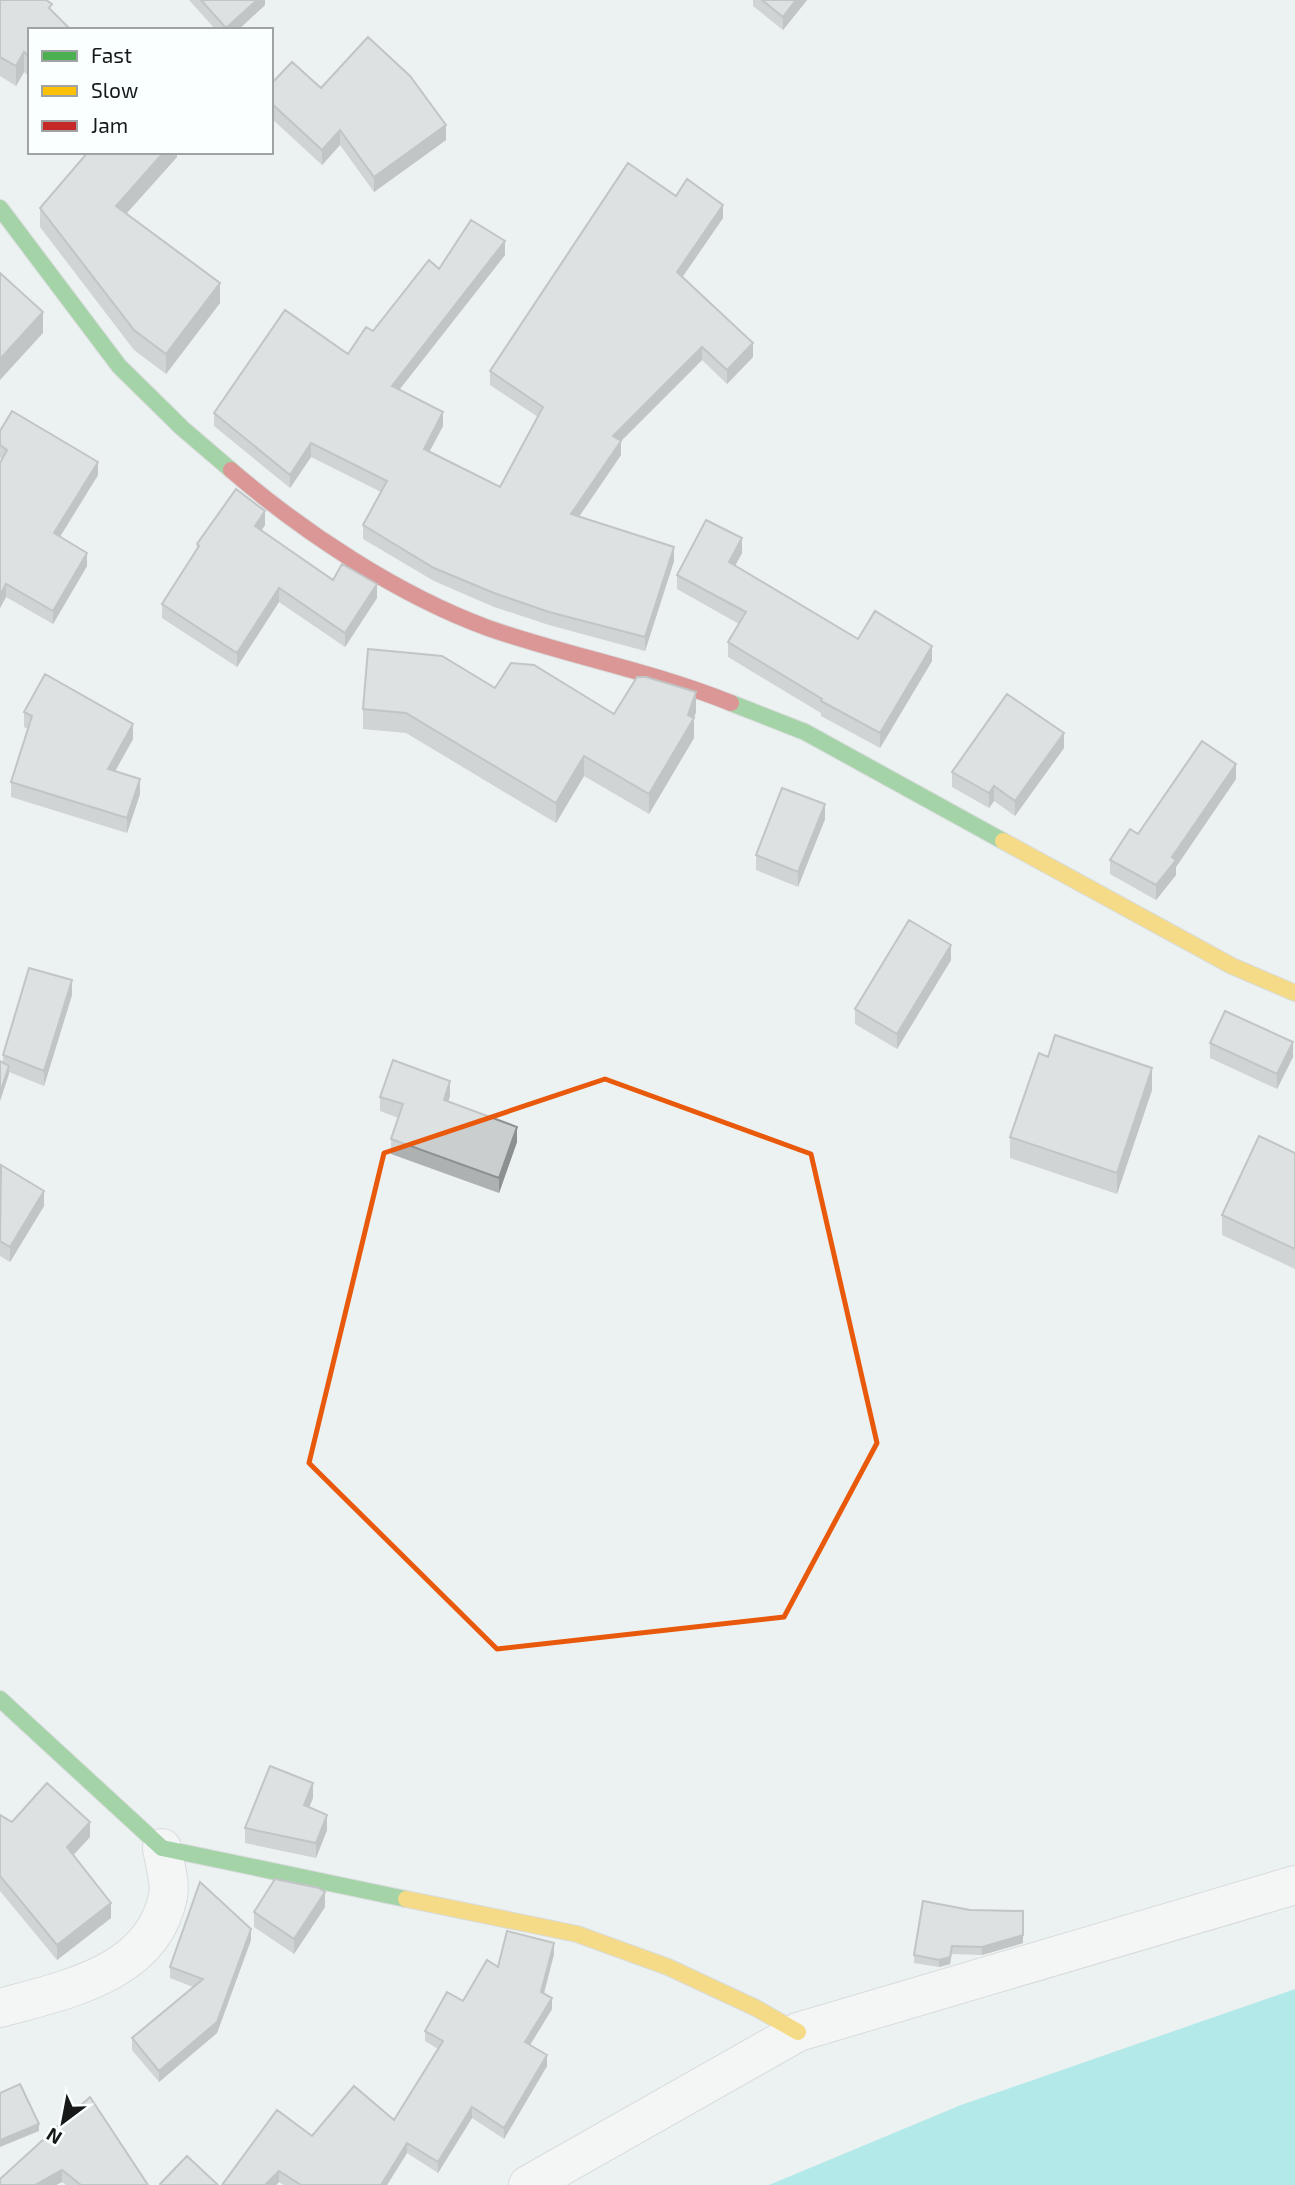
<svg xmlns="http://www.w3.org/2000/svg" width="1295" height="2185" viewBox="0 0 1295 2185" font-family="'Exo 2',sans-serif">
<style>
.water{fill:#6de2e1}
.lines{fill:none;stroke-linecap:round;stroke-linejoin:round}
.street-casing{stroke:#bfc3c3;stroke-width:40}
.fast-casing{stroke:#bfc3c3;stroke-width:18}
.slow-casing{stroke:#bfc3c3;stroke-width:18}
.jam-casing{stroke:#bfc3c3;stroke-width:18}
.street{stroke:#fcfdfd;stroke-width:38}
.fast{stroke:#4caf50;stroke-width:16}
.slow{stroke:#ffc107;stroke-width:16}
.jam{stroke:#c62828;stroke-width:16}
.wall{fill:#aeb1b1}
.shaded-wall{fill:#8d9090}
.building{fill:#cacece;stroke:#8d9090;stroke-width:2}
.marked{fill:none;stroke:#e8590c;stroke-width:5;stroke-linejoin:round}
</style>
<rect width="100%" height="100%" fill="#ecf1f1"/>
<path class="water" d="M1295,1989V2185H769L961,2105Z"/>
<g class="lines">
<g class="street-casing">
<path id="street" d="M0,2008C65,1990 153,1974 168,1896C171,1882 164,1862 162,1848
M528,2185L798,2032L1295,1885"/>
</g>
<g class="fast-casing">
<path id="fast" d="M0,208L119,366L182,428L231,470
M731,703L805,732L1003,841
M0,1699L162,1848L406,1899"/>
</g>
<g class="slow-casing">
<path id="slow" d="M1003,841L1232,966L1295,993
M406,1899L577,1934L668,1967L756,2008L798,2032"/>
</g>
<g class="jam-casing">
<path id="jam" d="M231,470C303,532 398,595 488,628C568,656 652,671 731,703"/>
</g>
<use href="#street" class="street"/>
<use href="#fast" class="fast"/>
<use href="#slow" class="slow"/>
<use href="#jam" class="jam"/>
</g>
<path class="wall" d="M0,0L30,30V77L24,72L16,86L0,76Z
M189,0H265V5L238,30H216Z
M753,0H807L783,30L753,6Z
M271,84L321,88L446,140L374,192L340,145L322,165L271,118Z
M177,152V157L127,213L220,303L166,374L134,350L40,227V208Z
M676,196L723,218L682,277L753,357L727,384L702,360L621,441V455L579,517L674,561L645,651L549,625L494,607L434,581L363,539V525L381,492L311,457L290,488L214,426V413L348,354L439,269L505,255L399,390L443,426L429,452L500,487L538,417L490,385V371Z
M0,431L98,475L60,537L87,566L53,624L6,597L0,608V463L2,459L0,458Z
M265,525L261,531L333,580L377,598L345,647L279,602L237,667L162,618V604L197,549V544Z
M742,553L735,566L858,639L932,661L880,748L821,716V713L728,657V642L739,624L677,589V575Z
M495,688L614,714L696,712L694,718V738L649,814L584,776L556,823L406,733L363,729V709Z
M24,712L133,739L115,771L140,794L127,833L11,797V782L28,729L24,727Z
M1064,748L1015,816L994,801L989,808L952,787V772Z
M1236,779L1176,867V875L1156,900L1110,874V860Z
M825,819L798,887L756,870V855Z
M951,960L897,1049L855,1024V1009Z
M72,995L44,1086L9,1072L0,1101V1061L3,1063V1055Z
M1210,1043L1293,1057L1277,1089L1210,1058Z
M1048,1057L1152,1090L1117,1194L1010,1158V1137Z
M450,1096L448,1102L517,1142L499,1193L391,1154V1139L398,1118L380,1111V1097Z
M1295,1153V1269L1222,1235V1215Z
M0,1166L44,1206L10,1262L0,1256Z
M313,1798L309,1807L327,1830L316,1858L245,1843V1828Z
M0,1815L12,1822L90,1837L73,1855L111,1918L57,1960L0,1891Z
M325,1907L294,1954L254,1927V1912Z
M970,1910L1023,1911V1943L982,1955L952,1954L950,1964L939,1967L914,1963V1955Z
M251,1940L217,2033L159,2082L132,2050V2038L193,1987L170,1978V1967Z
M554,1954L544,1994L552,2009L530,2045L547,2066L504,2139L472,2118L438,2173L407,2153L387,2185H284L279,2182L276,2185H222L312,2136L394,2120L438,2049L425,2041V2031L463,2001L498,1967Z
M90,2097L148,2185H66L62,2182L56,2185H0Z"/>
<path class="shaded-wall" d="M257,0H265V5L238,30H226V28Z
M796,0H807L783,30V17Z
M24,52V72L16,86V66Z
M446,125V140L374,192V177Z
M340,130V145L322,165V150Z
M164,152H177V157L116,225V206Z
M723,205V218L677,285V272Z
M505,241V255L392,399V386Z
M220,283V303L166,374V354Z
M43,312V333L0,380V359Z
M753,343V357L727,384V370Z
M702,347V360L613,449V436Z
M443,412V426L424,462V449Z
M621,441V455L571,528V514Z
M311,443V457L290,488V475Z
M98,462V475L54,546V533Z
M265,511V525L255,540V526Z
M742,538V553L729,577V562Z
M674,547V561L645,651V637Z
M87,553V566L53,624V611Z
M6,584V597L0,608V595Z
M377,584V598L345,647V633Z
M279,588V602L237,667V653Z
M932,646V661L880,748V733Z
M696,692V712L693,720L694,718V738L649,814V794L688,715Z
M133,724V739L108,784V769Z
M1064,733V748L1015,816V801Z
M584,756V776L556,823V803Z
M1236,764V779L1176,867V875L1156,900V885L1172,857Z
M140,779V794L127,833V818Z
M994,786V801L989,808V793Z
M825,804V819L798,887V872Z
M951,945V960L897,1049V1034Z
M72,980V995L44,1086V1071Z
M1293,1042V1057L1277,1089V1074Z
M9,1066V1074L0,1101V1093Z
M1152,1068V1090L1117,1194V1173Z
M450,1081V1096L444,1115V1100Z
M517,1127V1142L499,1193V1178Z
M44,1191V1206L10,1262V1247Z
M313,1783V1798L304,1820V1805Z
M327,1815V1830L316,1858V1843Z
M90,1822V1837L67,1862V1847Z
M325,1892V1907L294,1954V1939Z
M111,1903V1918L57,1960V1945Z
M251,1929V1940L217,2033L159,2082V2071Z
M1023,1935V1943L982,1955V1947Z
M554,1943V1954L541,2003V1992Z
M952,1946L950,1964L939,1967V1960Z
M552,1998V2009L525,2053V2042Z
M547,2055V2066L504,2139V2128Z
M472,2107V2118L438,2173V2162Z
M39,2124V2131L0,2147V2140Z
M407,2143V2153L387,2185H381Z
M62,2170V2182L56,2185H35Z
M279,2171V2182L276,2185H265Z"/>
<path class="building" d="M0,0H46L52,4L49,8L71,30H30V58L24,52L16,66L0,57Z
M201,0H257L226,28Z
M762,0H796L783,17Z
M368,37L410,76L446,125L374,177L340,130L322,150L271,103V84L292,62L321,88Z
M88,152H164L116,206L220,283L166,354L134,330L40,208Z
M628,163L676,196L687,179L723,205L677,272L753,343L727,370L702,347L613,436L621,441L571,514L674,547L645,637L549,612L494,593L434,568L363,525L387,481L311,443L290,475L214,413L285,310L348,354L366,327L373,331L429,260L439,269L471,220L505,241L392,386L443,412L424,449L500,487L543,407L490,371Z
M0,273L43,312L0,359Z
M12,411L98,462L54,533L87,553L53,611L6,584L0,595V463L7,450L0,445V431Z
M236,489L265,511L255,526L333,580L342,564L377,584L345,633L279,588L237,653L162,604L199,546L197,544Z
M706,520L742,538L729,562L858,639L875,611L932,646L880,733L821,701L822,699L728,642L746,612L677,575Z
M368,649L442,656L495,688L511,663L534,665L614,714L637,677H646L696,692L688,715L694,718L649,794L584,756L556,803L406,713L363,709Z
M45,674L133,724L108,769L140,779L127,818L11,782L32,716L24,712Z
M1007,694L1064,733L1015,801L994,786L989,793L952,772Z
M1202,741L1236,764L1172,857L1176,860L1156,885L1110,860L1130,829L1138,834Z
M782,788L825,804L798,872L756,855Z
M909,920L951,945L897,1034L855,1009Z
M29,968L72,980L44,1071L3,1055Z
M1225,1011L1293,1042L1277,1074L1210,1043Z
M1055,1035L1152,1068L1117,1173L1010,1137L1039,1053L1048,1057Z
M393,1060L450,1081L444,1100L517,1127L499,1178L391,1139L403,1104L380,1097Z
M0,1061L9,1066L0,1093Z
M1259,1136L1295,1153V1249L1222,1215Z
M1,1165L44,1191L10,1247L0,1241Z
M270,1766L313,1783L304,1805L327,1815L316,1843L245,1828Z
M47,1783L90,1822L67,1847L111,1903L57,1945L0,1876V1815L12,1822Z
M275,1879L319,1888L325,1892L294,1939L254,1912Z
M200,1882L251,1929L217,2022L159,2071L132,2038L203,1979L170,1967Z
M923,1901L970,1910L1023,1911V1935L982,1947L952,1946L950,1957L939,1960L914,1955Z
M507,1931L554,1943L541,1992L552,1998L525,2042L547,2055L504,2128L472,2107L438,2162L407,2143L381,2185H301L279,2171L265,2185H222L277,2110L312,2136L354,2086L394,2120L443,2041L425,2031L447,1992L463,2001L487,1960L498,1967Z
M20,2084L39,2124L0,2140V2093Z
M90,2097L148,2185H81L62,2170L35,2185H0V2179Z
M187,2156L218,2185H160V2184Z"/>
<path d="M0 0H1295V2185H0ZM605,1079L811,1154L877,1443L784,1617L497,1649L309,1463L384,1153Z" fill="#ecf1f1" fill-opacity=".55" fill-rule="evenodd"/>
<path class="marked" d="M605,1079L811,1154L877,1443L784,1617L497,1649L309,1463L384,1153Z"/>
<rect x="28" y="28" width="245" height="126" fill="#faffff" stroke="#9fa3a3" stroke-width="2"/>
<rect x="42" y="51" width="35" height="10" fill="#4caf50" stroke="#9fa3a3" stroke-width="2"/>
<text x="91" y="63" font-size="21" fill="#161918">Fast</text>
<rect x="42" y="86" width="35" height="10" fill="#ffc107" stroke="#9fa3a3" stroke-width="2"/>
<text x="91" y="98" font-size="21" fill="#161918">Slow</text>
<rect x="42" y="121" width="35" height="10" fill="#c62828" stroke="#9fa3a3" stroke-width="2"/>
<text x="91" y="133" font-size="21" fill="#161918">Jam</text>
<g transform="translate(63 2122) rotate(212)" stroke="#faffff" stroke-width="5" paint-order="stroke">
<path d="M0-5L12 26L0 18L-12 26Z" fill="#161918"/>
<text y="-10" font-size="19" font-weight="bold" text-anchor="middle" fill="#161918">N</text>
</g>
</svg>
